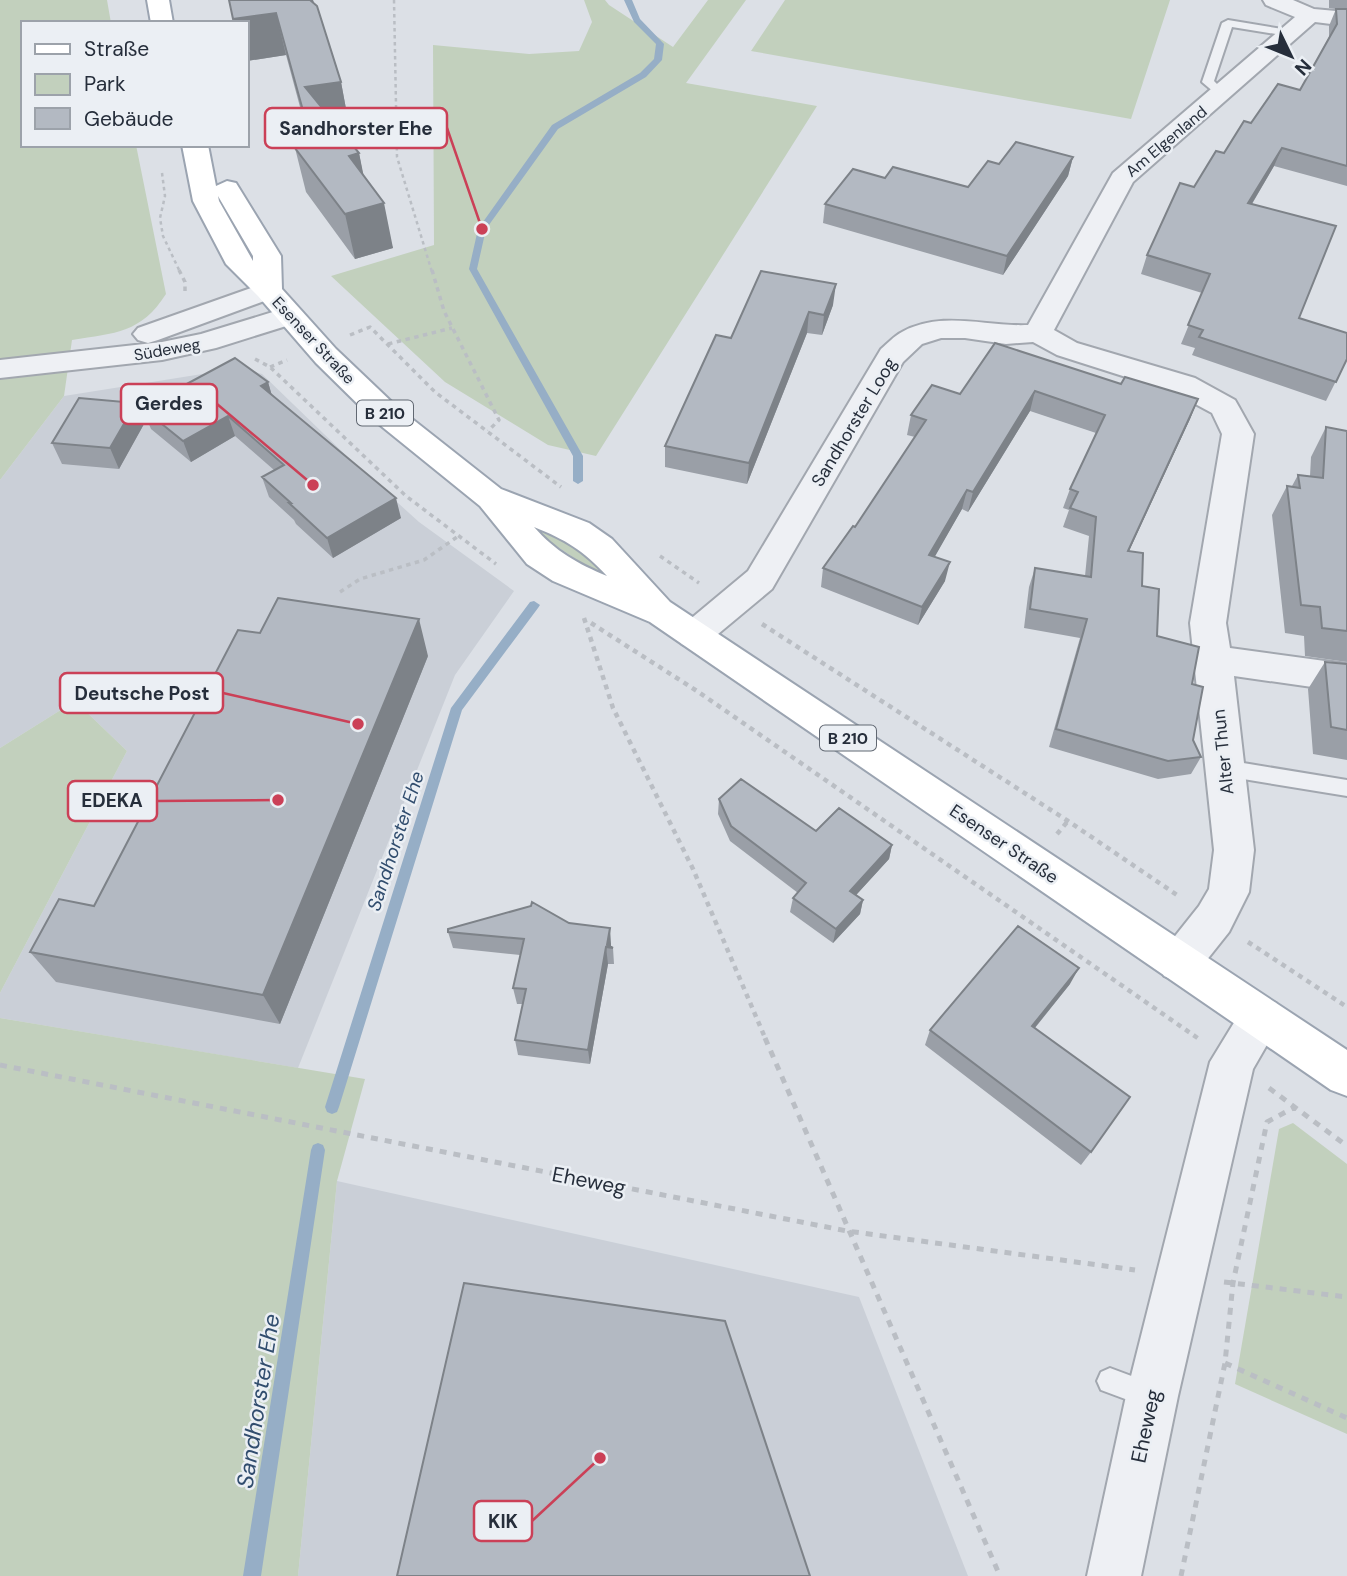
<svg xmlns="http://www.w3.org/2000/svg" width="1347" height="1576" viewBox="0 0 1347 1576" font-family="'DM Sans',sans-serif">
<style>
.built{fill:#cacfd7}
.green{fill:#c2d0bd}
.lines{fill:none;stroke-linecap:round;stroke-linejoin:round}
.stream{fill:#96aec6;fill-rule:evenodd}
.lane-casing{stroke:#a2a7af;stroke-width:4}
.street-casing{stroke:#a2a7af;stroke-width:4}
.primary-casing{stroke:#9ba4b1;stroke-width:4}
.path-far3{stroke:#babec4;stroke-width:2.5;stroke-dasharray:3.5 3.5;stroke-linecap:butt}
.path-far2{stroke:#babec4;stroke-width:3.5;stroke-dasharray:4.5 4.5;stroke-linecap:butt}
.path-far1{stroke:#babec4;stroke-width:4.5;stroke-dasharray:5 5;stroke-linecap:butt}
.path{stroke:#babec4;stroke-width:5;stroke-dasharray:7 7;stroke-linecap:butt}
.lane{fill:#eef0f4;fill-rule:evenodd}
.street{fill:#eef0f4;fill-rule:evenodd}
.primary{fill:#fff;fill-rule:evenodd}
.wall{fill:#9a9fa7}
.shaded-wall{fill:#7d8288}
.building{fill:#b3b9c2;stroke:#7d8288;stroke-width:2}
.labels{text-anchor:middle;stroke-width:5;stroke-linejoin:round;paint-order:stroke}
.far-street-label{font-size:16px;fill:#262e3b;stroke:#ebeff4}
.shield{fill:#ebeff4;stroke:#616872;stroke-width:2}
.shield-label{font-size:16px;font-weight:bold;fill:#262e3b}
.street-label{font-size:18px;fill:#262e3b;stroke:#ebeff4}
.water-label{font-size:19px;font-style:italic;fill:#314d6e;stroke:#ebeff4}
.near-street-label{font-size:21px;fill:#262e3b;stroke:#ebeff4}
.near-water-label{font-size:23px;font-style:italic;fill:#314d6e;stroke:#ebeff4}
.leader{fill:none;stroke:#cb4057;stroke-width:2.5}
.callout-dot{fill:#cb4057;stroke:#ebeff4;stroke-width:2.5}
.callout{fill:#ebeff4;stroke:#cb4057;stroke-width:2.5}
.callout-label{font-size:19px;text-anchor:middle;font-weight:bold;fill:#262e3b}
</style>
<rect width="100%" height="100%" fill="#dce0e6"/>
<path class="built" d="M240,368L262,374L355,464L419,522L514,591L455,675L298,1068L0,1018V993L127,751L75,701L0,748V480L64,396Z
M337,1181L859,1297L968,1576H298Z"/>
<path class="green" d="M0,0H107L111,23H23V145H136L166,294C141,333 116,333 72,340L64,396L0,480Z
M584,0H605L609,5L673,47L708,0H746L686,83L817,106L596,456L548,445L445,382L331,276L434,245L433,45L529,54L579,51L592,22Z
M785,0H1170L1131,119L751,51Z
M515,518L541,525L628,587L620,589Z
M75,701L127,751L0,993V748Z
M0,1018L365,1079L337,1181L298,1576H0Z
M1293,1123L1347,1164V1434L1235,1384L1279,1129Z"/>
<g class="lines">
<path class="stream" d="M624,0H632L640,19L664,44L662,60L646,77L558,129L486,229L477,269L583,456V481L578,484L573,481V456L469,269L478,229L552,125L640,73L654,59L656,44L634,22Z
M534,601L540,605L538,608L462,710L339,1107L337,1112L332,1114L327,1112L325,1107L451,708L530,602Z
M318,1143L323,1145L325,1150L261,1576H243L311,1150L313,1145Z"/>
<g class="lane-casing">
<path id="lane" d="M1228,20L1288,30L1294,33L1288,36L1232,27L1214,81L1227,94L1221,98L1202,82L1222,23Z
M1225,760L1347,780V796L1225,776L1218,773L1215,768L1218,763Z
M1110,1368L1161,1387L1165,1396L1161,1405L1152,1409L1101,1390L1097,1381L1101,1372Z"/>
</g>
<g class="street-casing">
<path id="street" d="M1263,0H1293L1314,9L1347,12V26L1315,22L1133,182L1054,330L1077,343L1195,378L1235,400L1239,407L1254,434L1226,623L1230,648L1347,664V692L1234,676L1254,850L1249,892L1229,932L1194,976L1179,982L1164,976L1158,963L1164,950L1199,906L1209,889L1214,850L1190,623L1222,434L1212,413L1173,392L1057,355L1033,342L1006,344L965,338H941L922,344L903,362L772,589L706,644L694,648L682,644L676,635L682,626L748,571L881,349C887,344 894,336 902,332C942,310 986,327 1028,325L1113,173L1295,17L1266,5Z
M268,282L278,284L282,290L278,296L158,340L148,343L138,340L133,334L138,328Z
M289,307L299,310L303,316L299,322L216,348L162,360L0,378V360L162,342L201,334Z
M1261,997L1276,1003L1283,1017L1253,1069L1178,1396L1141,1576H1087L1126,1396L1210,1062L1246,1003Z"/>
</g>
<g class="primary-casing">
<path id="primary" d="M147,0H169L173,23H151Z
M182,145H208L216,186L227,181L236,183L281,256L282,289L336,349L397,407L501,489L589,523L612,539L670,602L1347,1050V1096L1331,1090L650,622L553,581L527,564L480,506L375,421L316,363L258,296L226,264L193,201ZM218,196L253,256V261L219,201ZM534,527C566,540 583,550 607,576C578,564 555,551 534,527Z"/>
</g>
<path class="path-far3" d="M394,0L397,157L432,272
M162,173L165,196L160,218L163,236L180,272"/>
<path class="path-far2" d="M179,270L185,282V291
M432,270L444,311L499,420L488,431
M350,335L370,327L435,392L561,487
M388,344L452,328
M255,359L270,367L406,496L496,564
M270,367L287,360
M660,556L699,583
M340,592L360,579L424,560L457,537"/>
<path class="path-far1" d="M584,618L613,708L693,869L766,1040
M591,623L697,691L1199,1039
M762,624L1068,821L1180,897
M1057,834L1068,821
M1248,942L1347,1007"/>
<path class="path" d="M765,1038L1000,1576
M0,1065L847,1231L1135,1270
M1269,1088L1347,1146
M1224,1282L1347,1297
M1225,1363L1347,1418
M1181,1576L1225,1363L1233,1283L1267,1122L1295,1107"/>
<use href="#lane" class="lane"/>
<use href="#street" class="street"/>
<use href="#primary" class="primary"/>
</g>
<path class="wall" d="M229,0H313L341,82L349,125L338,127L359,153L363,175L393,248L355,259L306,192L295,148L310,144L286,55L247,61V23Z
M1329,0H1347V186L1274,166L1252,204L1299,318L1347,359L1326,401L1192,355L1195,348L1181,344L1202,293L1141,274L1147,255L1194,187L1251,123L1300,90L1329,37V26L1336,9L1329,8Z
M1073,157L1068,176L1003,275L823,223L825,204L885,178L968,187L999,164Z
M833,305L822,335L807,333L747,484L665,467V446L731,338Z
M268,382L272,396L401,518L333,558L296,524L294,520L269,497L262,477L274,470L235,436L191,462L151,429L142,408Z
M1121,384L1198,399L1190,419L1129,551L1142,586L1157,636L1192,684L1193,740L1201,757L1191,774L1158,779L1049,747L1080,638L1024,628L1029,587L1035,568L1085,576L1089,536L1063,527L1069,510L1063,508L1070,489L1096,433L1030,411L968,512L962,509L934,557L945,581L918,625L821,587L823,568L855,527L915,437L907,435L911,415L960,394Z
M144,424L119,469L62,464L52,443Z
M1326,427L1347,431V662L1305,656L1304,636L1285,633L1272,515L1287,486H1292L1298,475L1310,476L1311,457Z
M428,656L280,1024L56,982L30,952L94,906Z
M1325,662L1347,664V760L1313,754L1308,689Z
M719,799L816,831L892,845L889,859L856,895L863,900L860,914L833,943L790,912L793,898L798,893L730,841L718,814Z
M569,923L611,944V947L613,948L614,964H608L590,1064L518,1055L515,1040L523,1004H517L513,988L520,955L453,948L448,932Z
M1070,984L1035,1028L1091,1152L1081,1165L925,1045L930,1030Z"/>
<path class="shaded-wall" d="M234,0H313L318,23L276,13L286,55L247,61V23H234L233,19Z
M341,82L349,125L315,131L305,87Z
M1282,148L1274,166L1241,222L1248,203Z
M359,153L368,197L349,156Z
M1073,157L1068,176L1003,275L1007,256Z
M384,203L393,248L355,259L345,214Z
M836,284L833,305L822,335L824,315Z
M809,312L807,333L747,484L749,463Z
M268,382L274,403L261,386Z
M1035,391L1030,411L968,512L973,492Z
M1198,399L1190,419L1120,570L1128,551Z
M136,403L144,424L119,469L110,448Z
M228,416L235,436L191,462L183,441Z
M967,490L962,509L925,574L929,555Z
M396,498L401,518L333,558L327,538Z
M950,562L945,581L918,625L922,607Z
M419,619L428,656L280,1024L263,995Z
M892,845L889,859L847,905L850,891Z
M863,900L860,914L833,943L836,929Z
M610,928L611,944V948L607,945Z
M606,947L608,964L590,1064L588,1050Z
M1079,968L1070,984L1024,1041L1032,1026Z"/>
<path class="building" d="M229,0H310L317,6L341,82L305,87L359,153L349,156L384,203L345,214L295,148L312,143L276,13L233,19Z
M1336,9H1347V166L1282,148L1248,203L1336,226L1299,318L1347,333V359L1336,382L1199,337L1203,330L1188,325L1210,274L1147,255L1180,183L1194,187L1216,151L1224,153L1244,121L1251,123L1278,84L1300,90L1337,24Z
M1016,142L1073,157L1007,256L825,204L853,169L885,178L893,167L968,187L988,161L999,164Z
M761,271L836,284L824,315L809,312L749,463L665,446L716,335L731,338Z
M995,343L1121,384L1125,377L1198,399L1128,551L1143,553L1142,586L1159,589L1157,636L1199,647L1192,684L1203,687L1193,740L1201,757L1168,761L1056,729L1087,619L1030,609L1035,568L1091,577L1096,517L1070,508L1078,492L1070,489L1105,415L1035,391L973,492L967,490L929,555L950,562L922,607L823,568L853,526L855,527L926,420L911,415L932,385L960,394Z
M235,358L268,382L261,386L396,498L327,538L289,503H291L262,477L284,465L228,416L183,441L142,408Z
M79,398L136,403L110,448L52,443Z
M1326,427L1347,431V631L1322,628L1320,607L1301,605L1287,486L1300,488L1298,475L1323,478Z
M278,598L419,619L263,995L30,952L59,899L94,906L238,630L260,633Z
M1325,662L1347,664V730L1331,727Z
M741,779L816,831L839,808L892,845L850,891L863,900L836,929L793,898L806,883L731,826L719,799Z
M532,902L569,923L610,928L607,945L613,948L606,947L588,1050L515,1040L526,989L513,988L524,939L448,932V929L531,906Z
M1018,926L1079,968L1032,1026L1130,1097L1091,1152L930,1030Z
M464,1283L725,1321L810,1576H397Z"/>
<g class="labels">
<g class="far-street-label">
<text transform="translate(1166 141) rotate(-40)" y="6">Am Elgenland</text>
<text transform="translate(314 340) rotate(47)" y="6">Esenser Straße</text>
<text transform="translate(167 349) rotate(-10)" y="6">Südeweg</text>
</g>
<g class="shield">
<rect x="357" y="400.5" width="56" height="25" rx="5"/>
<rect x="820" y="725.5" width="56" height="25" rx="5"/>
</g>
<g class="shield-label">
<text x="385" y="419">B 210</text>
<text x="848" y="744">B 210</text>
</g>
<g class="street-label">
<text transform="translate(854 422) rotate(-59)" y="6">Sandhorster Loog</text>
<text transform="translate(1223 752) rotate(-96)" y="6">Alter Thun</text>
<text transform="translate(1004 844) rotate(34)" y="6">Esenser Straße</text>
</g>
<g class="water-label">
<text transform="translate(395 841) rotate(-72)" y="7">Sandhorster Ehe</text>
</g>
<g class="near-street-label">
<text transform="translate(589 1181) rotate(11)" y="7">Eheweg</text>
<text transform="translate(1146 1426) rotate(-78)" y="7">Eheweg</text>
</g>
<g class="near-water-label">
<text transform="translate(258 1401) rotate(-81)" y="8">Sandhorster Ehe</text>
</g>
</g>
<path class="leader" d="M482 229L447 128M313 485L217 404M358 724L223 693M278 800L157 801M600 1458L532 1521"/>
<g class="callout-dot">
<circle cx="482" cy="229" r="7"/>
<circle cx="313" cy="485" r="7"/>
<circle cx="358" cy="724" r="7"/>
<circle cx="278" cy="800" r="7"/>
<circle cx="600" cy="1458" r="7"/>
</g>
<g class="callout">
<rect x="265" y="108" width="182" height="40" rx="7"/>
<rect x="121" y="384" width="96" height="40" rx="7"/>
<rect x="60" y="673" width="163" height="40" rx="7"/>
<rect x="68" y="781" width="89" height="40" rx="7"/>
<rect x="474" y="1501" width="58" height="40" rx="7"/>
</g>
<g class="callout-label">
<text x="356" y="135">Sandhorster Ehe</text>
<text x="169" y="410">Gerdes</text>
<text x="142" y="700">Deutsche Post</text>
<text x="112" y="807">EDEKA</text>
<text x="503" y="1528">KIK</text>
</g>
<rect x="21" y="21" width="228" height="126" fill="#ebeff4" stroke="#9ca2aa" stroke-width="2"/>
<rect x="35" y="44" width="35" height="10" fill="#ffffff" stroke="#9ca2aa" stroke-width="2"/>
<text x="84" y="56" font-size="21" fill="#262e3b">Straße</text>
<rect x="35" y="74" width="35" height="21" fill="#c2d0bd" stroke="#9ca2aa" stroke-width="2"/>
<text x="84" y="91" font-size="21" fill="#262e3b">Park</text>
<rect x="35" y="108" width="35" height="21" fill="#b3b9c2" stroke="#9ca2aa" stroke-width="2"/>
<text x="84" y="126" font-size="21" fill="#262e3b">Gebäude</text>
<g transform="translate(1291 56) rotate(133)" stroke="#ebeff4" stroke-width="5" paint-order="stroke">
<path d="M0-5L12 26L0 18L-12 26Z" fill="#262e3b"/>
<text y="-10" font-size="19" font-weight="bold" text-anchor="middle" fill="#262e3b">N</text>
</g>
</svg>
